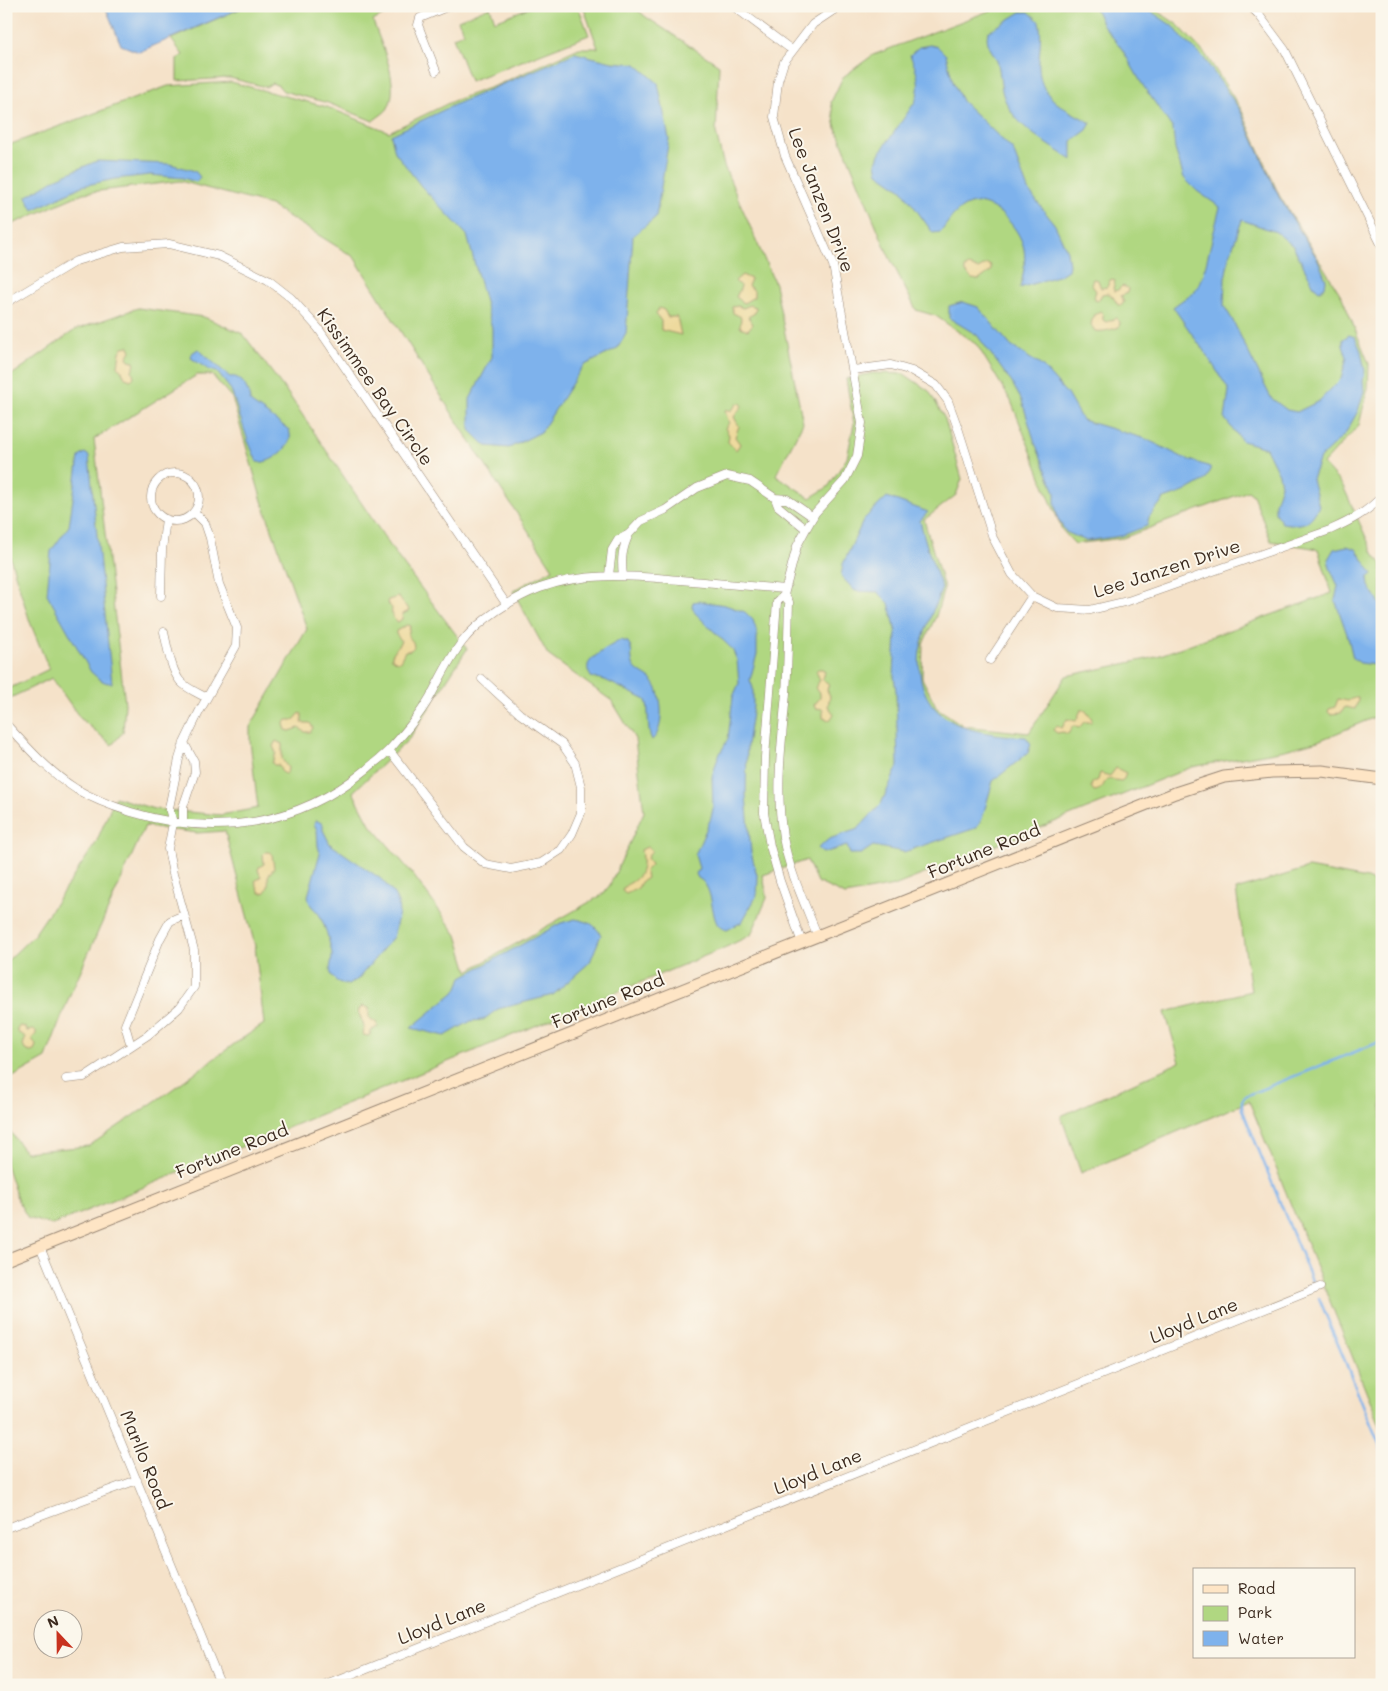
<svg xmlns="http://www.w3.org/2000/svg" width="1388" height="1691" viewBox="0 0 1388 1691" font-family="Mali,sans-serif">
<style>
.green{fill:#b0d781;stroke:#768050}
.sand{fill:#eeda9e;stroke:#94825e}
.water{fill:#7eb2ec;stroke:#5c6e85}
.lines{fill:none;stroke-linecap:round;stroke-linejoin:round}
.stream{stroke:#7eb2ec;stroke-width:2.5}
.street-casing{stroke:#988674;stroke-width:9}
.secondary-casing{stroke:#988674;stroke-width:13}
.street{stroke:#fff;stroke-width:8}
.secondary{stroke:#fee5c5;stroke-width:11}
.labels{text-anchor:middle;stroke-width:4;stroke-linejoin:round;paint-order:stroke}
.street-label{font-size:18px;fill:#3b2a1e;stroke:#fbf7ec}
</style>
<rect width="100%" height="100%" fill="#fbf7ec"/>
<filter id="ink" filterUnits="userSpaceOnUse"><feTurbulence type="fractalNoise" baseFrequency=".02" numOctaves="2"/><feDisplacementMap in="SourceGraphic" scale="10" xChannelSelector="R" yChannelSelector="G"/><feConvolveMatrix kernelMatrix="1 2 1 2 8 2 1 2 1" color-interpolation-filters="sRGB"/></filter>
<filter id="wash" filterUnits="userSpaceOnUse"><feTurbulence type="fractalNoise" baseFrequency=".0096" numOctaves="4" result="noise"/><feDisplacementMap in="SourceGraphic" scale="20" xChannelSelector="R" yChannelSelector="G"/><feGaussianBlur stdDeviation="1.12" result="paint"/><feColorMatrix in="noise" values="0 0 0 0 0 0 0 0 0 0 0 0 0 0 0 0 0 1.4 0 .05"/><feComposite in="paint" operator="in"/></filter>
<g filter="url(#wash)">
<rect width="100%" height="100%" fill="#f5e2c9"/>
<path class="green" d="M246,6H421L387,13L373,21C381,45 401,83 388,108C385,113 377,117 373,121L328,103L283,91L279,86L272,83L266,87L230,78L177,81V59L183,55L171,39Z
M533,6H578L589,35L470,81L453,37L464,33L458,20L490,7L495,21Z
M583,6H633L646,17L719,65L716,133L724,166L775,284L803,423L776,475L810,498L828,487L847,458L854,424L846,379L873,373L904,374L929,391L945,419L962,479L956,495L924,520L944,588L936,616L923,644L922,678L937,708L964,726L1029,733L1066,676L1152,658L1332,593L1318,549L1271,541L1253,495L1248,491L1123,538L1075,544L1062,530L1011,401L977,345L936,316L916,310L887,252L836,128L831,102L843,77L873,55L1002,6H1150L1178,25L1206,55L1241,109L1279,195L1342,297L1369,364L1368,388L1359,425L1323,464L1343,486L1374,555L1382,564V714L1318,741L1285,750L1192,767L894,886L845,895L817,882L807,860L763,875L767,898L751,935L724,948L52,1225L28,1218L18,1201L6,1164V1126L25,1152L89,1146L170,1091L237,1042L264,1024L255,946L225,831L197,833L145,826L69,997L46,1058L6,1081V962L34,935L96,843L115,797L154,809L221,815L258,808L250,741V727L307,629L262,501L232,398L212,375H197L94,439L125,704L123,732L112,745L80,718L52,678L6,700V690L49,669L30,622L6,544V379L75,330L138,308L204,317L243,334L289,395L397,556L467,649L409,739L353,792L370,824L411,872L457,935L468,971L602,895L610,885L644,812L635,739L612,701L548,655L513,591L553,569L458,423L354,257L270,205L180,181L83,193L6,227V146L168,86L231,82L327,107L389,132L453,101L497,85L579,48H598Z
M1308,868L1367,879L1382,886V1430L1249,1101L1081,1173L1061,1116L1180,1062L1165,1012L1251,991L1236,890Z"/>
<path class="sand" d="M987,264L991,266V271L979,280L972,279L965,272V268L969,266L978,269Z
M742,275L751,279L748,286L754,290V297L744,303L736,297L741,287L735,281Z
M1093,279L1098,280L1101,288L1107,287L1110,280L1113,279L1115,281L1113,289L1115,291L1118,290L1122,286L1128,288L1127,293L1121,296L1124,302L1122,305H1118L1113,297L1108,293L1102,294L1099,300L1096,301L1094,297L1096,291L1091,284Z
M750,305L756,307L755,313L748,317L753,324L748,330L740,327L741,317L733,313L732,307L738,306L743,308Z
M659,308L664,310L668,317H677L681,335L661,330V321L656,314Z
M1100,311L1103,314V320L1106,322L1116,318L1120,322L1119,327C1111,330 1102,332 1095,331L1091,325L1093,316Z
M129,346L131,351L127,357L129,360L133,361L135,364L132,370L134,377L131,380L125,378L122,371L118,366L120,352L123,347Z
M741,403L742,406L734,417L739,426L735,437L740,444L736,450L728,442L729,435L725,428L729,423L725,411L732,410L737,404Z
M398,597C402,600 403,605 408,608L409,611L403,614L402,619L398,622C392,619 391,615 392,608L387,603L388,600Z
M407,625L410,626L408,636L413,642L414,647L411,650L405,651L400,661L397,662L392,659V655L401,641L396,634V631Z
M818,669H823L825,672L822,679L829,684L827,690L830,696L828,706L834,714L830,720L823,718V709L815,708L814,705L820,698V693L815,688L820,680L816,671Z
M1355,697H1358V700L1355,709L1345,707L1341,713L1330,714L1328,712L1329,709L1335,707L1338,699L1348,701Z
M1081,710H1085L1092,719L1091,722H1084L1079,728L1073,726L1068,734L1063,732L1057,733L1053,730L1056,726L1062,728L1067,719L1076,721Z
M300,713L302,714V723H310L313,728L310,732H305L299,728L290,731L286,730L284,724L287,720H294Z
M276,741L282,744V759L288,768L287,773L284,774L281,771L279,765H274L272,763L276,753L273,746Z
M1116,768L1126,773L1124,779L1121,781L1108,779C1102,784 1104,790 1094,791L1091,787L1092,783L1098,780L1100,773L1110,776Z
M647,847L652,850L647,858L651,865L645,871L647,878L641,882L638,888L626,894L622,891C624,886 626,885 630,883C644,875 643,864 641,850Z
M265,852H270L272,855L274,868L268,876C268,882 270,887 264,893H260L255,881L261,877L258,870L259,867L264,864L263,854Z
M362,1006L369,1008V1018L376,1022L378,1027L372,1030L369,1036L363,1035L364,1026L358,1011Z
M20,1026L25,1027L27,1031L33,1030L36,1031V1034L32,1039L36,1045L34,1051L30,1052L25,1050L23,1045L26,1037L17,1032V1028Z"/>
<path class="water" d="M105,6H246L139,52L121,45Z
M1094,6H1143L1174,27L1183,39L1203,57L1240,110L1279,197L1318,260L1326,280L1325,287L1320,290L1315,288L1293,246L1276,232L1242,220L1229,258L1225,278L1224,306L1232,319L1271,398L1287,410L1297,412L1319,401L1341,379L1347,357L1343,346V339L1349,335L1355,337L1361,351L1365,371L1363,381L1364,391L1358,411L1345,434L1320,458L1312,479L1319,506C1309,525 1303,526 1282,523L1275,513V503L1281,485L1279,474L1266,448L1242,441L1225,419L1229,390L1208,357L1173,307L1195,291L1203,276L1220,207L1197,191L1184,178L1175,149L1173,129L1142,84L1122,49L1103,25Z
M1021,12H1029L1039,21C1042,33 1040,46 1039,59C1037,99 1061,106 1091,123L1087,130L1072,141V160C1049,144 1018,129 1006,102C1000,91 1001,77 998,64C995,53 984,45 988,32Z
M930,45L938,47L946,55L953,82L962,101L1013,150L1028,190L1055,225L1067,251L1069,265L1068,270L1060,275L1020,288C1023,277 1026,261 1024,249C1020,227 989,193 965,206C954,212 948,222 941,232L933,233L902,190L878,173L876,163L879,154L915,102C922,85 917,71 910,55L919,47Z
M575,53L612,62L636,64L658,83L669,139L656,217L633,236L626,334L617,349L583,366L541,432L509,448L486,446L470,430V399L492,357V328L467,235L421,186L395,152L391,135L456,104Z
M97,161L170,164L195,171L200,177L196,182L183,178L150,175L115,179L82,186L33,210L26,197L57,178Z
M963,302L978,307L1011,346L1042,366L1067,394L1082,420L1146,439L1184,458L1210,467L1211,470L1205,480L1184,492L1164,499L1149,517L1147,526L1121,536L1086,541L1066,532L1058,519L1055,505V492L1035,443L1022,401L1012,383L977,335L949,318V306Z
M198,349L230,377C242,374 250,392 250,402L288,429C298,443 272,465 257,462L248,441L231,390L217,372L209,370L191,358L192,353Z
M85,453L89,456L112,683C103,684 97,677 91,672L47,594L51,551L69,526L79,457Z
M887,497L928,512L920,521L928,550L942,588C935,606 927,624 922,642C918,655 919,667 921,680C932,730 984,734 1026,737L1031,744L1028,753L993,781L982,819L976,828L904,852L873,846L861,854H850L847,846L823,853L820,851L818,848L829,839L858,829L881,804L898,766L896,691L894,676L896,631L889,603L878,592L855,591L841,576L843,564L864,519Z
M1347,546L1356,549L1373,574L1368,578L1369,586L1382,607V664L1375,665L1360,663L1353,658L1348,637L1335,600L1338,586L1330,568L1328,559L1334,549Z
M699,601L725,605L745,612L753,620L757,632V654L750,680L753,688V706L747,746L746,795L751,852L758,879L757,895L742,922L727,930C725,929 722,929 720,927C710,920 715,886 698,878L696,874L699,868L695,855L711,818L713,808L712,777L718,757L728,739L733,697L739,683L737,660L732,649L695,613L692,606L693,602Z
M621,640L628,642C634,652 630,655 633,664C636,673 648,675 653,682C663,694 665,730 652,740C646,728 650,713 646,700L605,680L591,677C589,673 587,670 588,665C590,657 613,644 621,640Z
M316,820L323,824V830L330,844L381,879L394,894L398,903L399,913L393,937L358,979L348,985C341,983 335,982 332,976C328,969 332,963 332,956C332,953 331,948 330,945C328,936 325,927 321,918C317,908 309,909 308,896L320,853L318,846L317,830L314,824Z
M575,919C589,922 594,923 601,935L590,962L553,995L498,1009L483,1020L471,1021L445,1036L411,1028L457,990L462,977L561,923Z"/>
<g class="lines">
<path class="stream" d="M1312,1281L1242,1109V1101L1245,1096L1382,1041
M1319,1298L1382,1451
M1060,1685L1064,1683L1070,1685"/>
</g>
</g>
<g filter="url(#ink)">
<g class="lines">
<g class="street-casing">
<path id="street" d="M733,6L792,50
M1250,6L1259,15L1285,50L1382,246
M436,71L418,25L420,18L449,6
M6,303L76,261L123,247L169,244L219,256L268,280L291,298L318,328L507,605
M853,370L891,365L912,371L936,385L948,401L959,431L993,538L1012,574L1032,596L1057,608L1090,610L1128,601L1330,530C1350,521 1368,512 1382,496
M151 497a24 24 0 1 1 48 0a24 24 0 1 1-48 0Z
M775,498L787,499L813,517
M609,575L612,550L618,540L629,534L641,521L665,510L697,488L727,476L750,481L775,498L778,506L806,529
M623,576C621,559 622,549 629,534
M784,595L789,602C788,632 788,663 786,693C782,740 775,789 783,837C789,871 805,904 818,937
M161,596L162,550L166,519
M164,632C167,646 171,670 180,681C187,689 198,693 207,698
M990,660L1032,596
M6,724C27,747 49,772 76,789C93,799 112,806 131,812C215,838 298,826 367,769C375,762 384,756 391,748C405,732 419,716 430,697C440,679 449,659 462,642C479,620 513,598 540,588C586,571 632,576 680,580C715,583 750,586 785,589
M389,750L464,847L485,864L511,869L541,863L561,850L572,834L581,813V787L575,763L562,744L520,714L482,679
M183,823V807L195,772L194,761L184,743
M802,943L780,881L770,846L764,813L765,757L777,602L784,595L797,546L806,529L815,513L845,480L857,456L862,423L833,265L785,156L774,117L778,81L784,62L813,24L840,6
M131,1046L125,1025L160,939L170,921L184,915
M66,1079L84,1077L148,1035L179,1008L194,987V950L173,874L168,849L173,823L169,808L179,759L184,743L199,712L236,646L237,628L219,584L210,538L205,523L194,512
M40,1246L221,1685
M6,1528L137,1480
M327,1685L1320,1287"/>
</g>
<g class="secondary-casing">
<path id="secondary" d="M6,1260L1175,793L1224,777L1272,772L1322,771L1382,779"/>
</g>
<use href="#street" class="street"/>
<use href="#secondary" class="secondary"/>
</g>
</g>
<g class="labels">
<g class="street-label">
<text transform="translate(821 200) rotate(69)" y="6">Lee Janzen Drive</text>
<text transform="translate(375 387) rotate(55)" y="6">Kissimmee Bay Circle</text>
<text transform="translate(1167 569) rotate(-18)" y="6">Lee Janzen Drive</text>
<text transform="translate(984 851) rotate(-22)" y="6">Fortune Road</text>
<text transform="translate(608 1001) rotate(-22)" y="6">Fortune Road</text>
<text transform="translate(232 1151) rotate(-22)" y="6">Fortune Road</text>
<text transform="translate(1194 1321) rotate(-22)" y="6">Lloyd Lane</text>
<text transform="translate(145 1460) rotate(68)" y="6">Marllo Road</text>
<text transform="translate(818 1472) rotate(-22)" y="6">Lloyd Lane</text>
<text transform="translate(442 1622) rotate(-22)" y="6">Lloyd Lane</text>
</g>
</g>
<rect width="1388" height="1691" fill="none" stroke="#fbf7ec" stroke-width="25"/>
<rect x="1193" y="1568" width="162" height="90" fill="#fbf7ec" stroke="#aea59a"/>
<rect x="1203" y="1585" width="25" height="8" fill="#fee5c5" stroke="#aea59a"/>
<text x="1238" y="1594" font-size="15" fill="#3b2a1e">Road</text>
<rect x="1203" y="1606" width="25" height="15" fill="#b0d781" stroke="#aea59a"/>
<text x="1238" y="1618" font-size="15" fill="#3b2a1e">Park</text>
<rect x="1203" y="1631" width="25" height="15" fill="#7eb2ec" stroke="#aea59a"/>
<text x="1238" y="1644" font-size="15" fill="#3b2a1e">Water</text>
<g transform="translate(58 1634) rotate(338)"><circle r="24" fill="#fbf7ec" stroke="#aea59a"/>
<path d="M0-4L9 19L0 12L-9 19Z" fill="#c8321e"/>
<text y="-8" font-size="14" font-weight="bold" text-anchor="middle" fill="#3b2a1e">N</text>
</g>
</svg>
